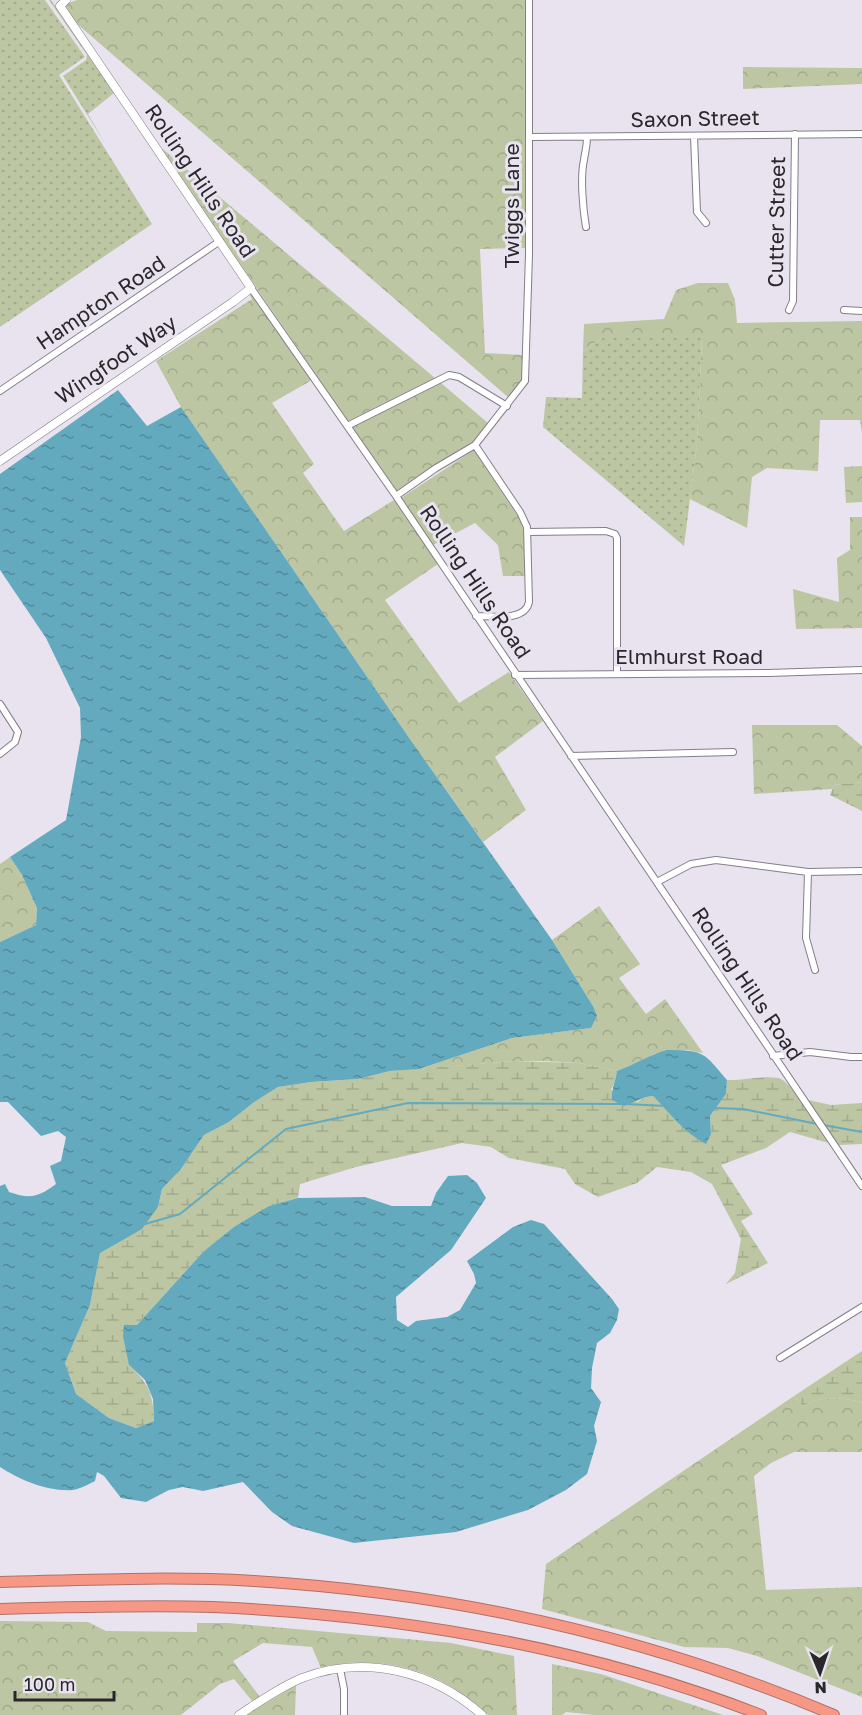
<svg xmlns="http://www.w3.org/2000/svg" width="862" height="1715" viewBox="0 0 862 1715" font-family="'Golos Text',sans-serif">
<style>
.grass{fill:url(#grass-dots)}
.forest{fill:url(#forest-crowns)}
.wetland{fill:url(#wetland-marsh)}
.water{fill:url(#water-ripples)}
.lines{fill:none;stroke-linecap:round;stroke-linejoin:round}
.stream{stroke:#63aabf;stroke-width:2}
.minor-casing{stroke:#847e89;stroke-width:8}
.tertiary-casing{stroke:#847e89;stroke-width:9}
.motorway-casing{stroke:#af7066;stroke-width:12}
.minor{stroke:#fff;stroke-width:6}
.tertiary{stroke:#fff;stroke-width:8}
.motorway{stroke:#f69885;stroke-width:10}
.labels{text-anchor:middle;stroke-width:6;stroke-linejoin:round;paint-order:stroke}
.street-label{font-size:21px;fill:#2a272c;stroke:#e9e3ef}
</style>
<defs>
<pattern id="grass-dots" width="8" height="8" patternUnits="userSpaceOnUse" patternTransform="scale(1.5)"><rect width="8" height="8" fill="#bcc6a2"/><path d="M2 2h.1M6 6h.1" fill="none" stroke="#a2aa8c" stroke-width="1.8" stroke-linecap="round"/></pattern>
<pattern id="forest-crowns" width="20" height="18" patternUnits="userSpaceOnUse" patternTransform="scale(1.5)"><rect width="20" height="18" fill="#bcc6a2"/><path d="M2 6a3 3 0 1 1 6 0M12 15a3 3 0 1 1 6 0" fill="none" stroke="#a2aa8c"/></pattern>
<pattern id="wetland-marsh" width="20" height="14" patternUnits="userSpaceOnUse" patternTransform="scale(1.5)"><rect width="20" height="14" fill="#bcc6a2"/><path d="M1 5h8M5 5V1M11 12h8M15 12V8" fill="none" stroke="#a2aa8c"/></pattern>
<pattern id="water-ripples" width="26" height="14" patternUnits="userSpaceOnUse" patternTransform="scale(1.5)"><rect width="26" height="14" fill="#63aabf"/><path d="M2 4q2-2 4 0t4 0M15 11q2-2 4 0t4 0" fill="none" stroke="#528a9b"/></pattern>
</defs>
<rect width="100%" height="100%" fill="#e9e3ef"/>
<path class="grass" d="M0,0H45L85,57L59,75L152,224L0,327Z
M49,0H51L114,93L88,114L106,145L63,76L86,60L87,55Z
M602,338H702L697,444L684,546L543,427L546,397L582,398L583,351Z"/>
<path class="forest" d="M77,0H525V248L480,249L485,353L523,355L522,380L509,398L75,22L64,6L68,3Z
M743,67L862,68V84L743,89Z
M158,145L435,378L348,421Z
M698,283H728L735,300L737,323L862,321V433L860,420H820L818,471L767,468L752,477L747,528L690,499L697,444L702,338H602L583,351L584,324L664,319L676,290Z
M250,293L312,380L272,403L314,464L303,473L344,531L394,500L438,564L385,600L459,703L509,672L543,721L495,757L526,810L483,842L412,742L181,407L156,361L252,299L249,294Z
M441,383L488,423L473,442L435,465L397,491L352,427Z
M474,450L521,521L525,536V576H503L498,545L475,523L433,545L401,498Z
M862,466V502L846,503L844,467Z
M850,517H862V628L796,629L793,589L839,602L837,558L850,550Z
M752,725H837L862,746V782L834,785L832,789L754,794Z
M10,857L22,875L37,908L36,925L0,942V864Z
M599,906L640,964L619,978L646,1014L665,999L703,1053L687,1050L654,1054L636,1065L617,1071L578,1063L544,1061H513L419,1069L512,1038L591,1028L593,1006L552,940Z
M794,1396L803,1406C821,1395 842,1398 862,1402V1452H794L771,1463L754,1476L766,1590L862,1587V1697L757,1656L728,1648L684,1647L542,1609L546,1564Z
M0,1621L88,1622L106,1631L197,1632V1623H228L451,1643L514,1656L517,1715C509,1715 497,1715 489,1715C483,1713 461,1693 452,1687C414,1664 363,1656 321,1668L312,1647L263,1643L233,1661L260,1697L253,1702L234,1679L220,1684L181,1715H0Z
M552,1664L601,1674L723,1715H595L566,1712L562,1715H552Z
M296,1685L295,1715H246Z"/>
<path class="wetland" d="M862,782V811L830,795L834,785Z
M513,1061L578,1063L617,1071V1078L611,1090L637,1102L646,1097L653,1096L665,1108L711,1134L710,1116L726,1094L727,1080C744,1081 761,1075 778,1078C793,1081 820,1129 829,1143L790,1132L766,1148L721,1165L753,1214L741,1221L768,1263L726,1284L735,1273L741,1239L712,1184L691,1172L657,1167L637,1183L598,1197L575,1184L565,1169L509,1158L491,1147L462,1143L356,1167L300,1184L298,1198L269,1206L203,1252L137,1325L129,1365C149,1384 153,1393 154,1421L136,1428L109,1418L76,1394L65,1363L90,1305L100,1253L158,1207L162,1189L181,1169L204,1135L229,1122L253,1103L278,1087L311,1082L358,1079L390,1071Z
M808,1100L831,1105L862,1103V1144L838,1145Z
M862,1351V1402C842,1398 821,1395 803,1406L794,1396Z"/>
<path class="water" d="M118,390L147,426L181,407L412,742L552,940L593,1006L597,1016L591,1028L512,1038L419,1069L390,1071L358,1079L311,1082L278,1087L253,1103L229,1122L204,1135L181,1169L162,1189L158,1207L142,1229L100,1253L90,1305L65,1363L76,1394L109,1418L136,1428L154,1421L153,1399L145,1380L129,1365L123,1336L124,1325H137L203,1252L234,1227L269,1206L298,1198L365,1197L392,1206H431L436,1193L448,1176L467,1175L477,1183L486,1198L451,1250L396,1297L397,1320L408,1327L416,1321L447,1317L460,1310L476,1283L474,1274L467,1261L513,1227L531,1220L544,1224L612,1299L619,1309L617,1320L610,1333L597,1343L592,1368L591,1388L601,1402L594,1426L597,1441L587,1474L566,1490L528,1510L456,1532L354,1543L292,1526L272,1512L243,1482L203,1491L183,1487L169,1490L146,1502L121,1498L104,1476L97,1472L95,1481C89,1484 80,1489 73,1490C48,1492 20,1480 0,1467V1186L5,1184L9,1192C30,1199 37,1198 56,1184L50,1166L61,1161L66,1137L58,1131L41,1136L8,1102H0V942L36,925L37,908L22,875L10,857L66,820L81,737L80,708L46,638L0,570V474Z
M667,1050C705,1050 704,1053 727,1080L726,1094L710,1116L711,1134L706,1144C681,1130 673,1116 653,1096L646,1097L624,1106L612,1100C611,1089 616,1082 617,1071C634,1065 649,1055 667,1050Z"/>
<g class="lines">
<path class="stream" d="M626,1104L666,1106
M713,1108L743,1109L817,1124
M823,1125L862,1132
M145,1224L180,1214L286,1129L408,1103L621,1104"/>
<g class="minor-casing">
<path id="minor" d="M694,136L697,212L706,223
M529,137L862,134
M586,227C583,210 580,177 584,160C585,151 587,148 587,137
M251,288L396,496L862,1186
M789,310L793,301L795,134
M844,310L862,311
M0,391L220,241
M347,426L449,375L459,377L507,406
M475,445L520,512L527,527L529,602C525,622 492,616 476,616
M396,496L436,468L475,445L525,381L529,254V0
M528,532L606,531L615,534L617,538V674
M515,675L768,673L862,670
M0,704L18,732L15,742L0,754
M571,756L733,752
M808,872L806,938L815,970
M657,882L691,864L716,860L808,872L862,871
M773,1056L810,1052L851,1057H862
M780,1358L862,1307
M340,1669L344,1689V1715"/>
</g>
<g class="tertiary-casing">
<path id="tertiary" d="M0,461L233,302L251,288L60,6L66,0
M239,1715C259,1702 280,1687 302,1678C365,1654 433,1671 482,1715"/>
</g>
<g class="motorway-casing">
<path id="motorway" d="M0,1582C84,1580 169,1576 254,1581C453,1593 650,1637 834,1715
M0,1609C71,1607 142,1605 213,1607C400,1615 586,1647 761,1715"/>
</g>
<use href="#minor" class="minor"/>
<use href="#tertiary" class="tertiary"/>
<use href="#motorway" class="motorway"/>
</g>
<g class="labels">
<g class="street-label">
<text transform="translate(695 119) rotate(-1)" y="7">Saxon Street</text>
<text transform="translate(200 181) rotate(56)" y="7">Rolling Hills Road</text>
<text transform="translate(512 206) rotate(-90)" y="7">Twiggs Lane</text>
<text transform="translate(777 222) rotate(-89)" y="7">Cutter Street</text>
<text transform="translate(101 303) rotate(-34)" y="7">Hampton Road</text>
<text transform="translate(116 360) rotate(-34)" y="7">Wingfoot Way</text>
<text transform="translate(475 582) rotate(56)" y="7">Rolling Hills Road</text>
<text x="689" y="664">Elmhurst Road</text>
<text transform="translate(747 984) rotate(56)" y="7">Rolling Hills Road</text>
</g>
</g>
<g transform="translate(820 1673) rotate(178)" stroke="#e9e3ef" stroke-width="4.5" paint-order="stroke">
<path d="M0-4.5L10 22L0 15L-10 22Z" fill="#2a272c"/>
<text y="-9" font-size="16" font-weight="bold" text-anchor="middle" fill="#2a272c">N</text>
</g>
<path d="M15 1691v9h99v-9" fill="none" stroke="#2a272c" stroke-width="3"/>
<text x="24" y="1691" font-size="18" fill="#2a272c" stroke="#e9e3ef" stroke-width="4.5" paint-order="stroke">100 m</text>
</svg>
